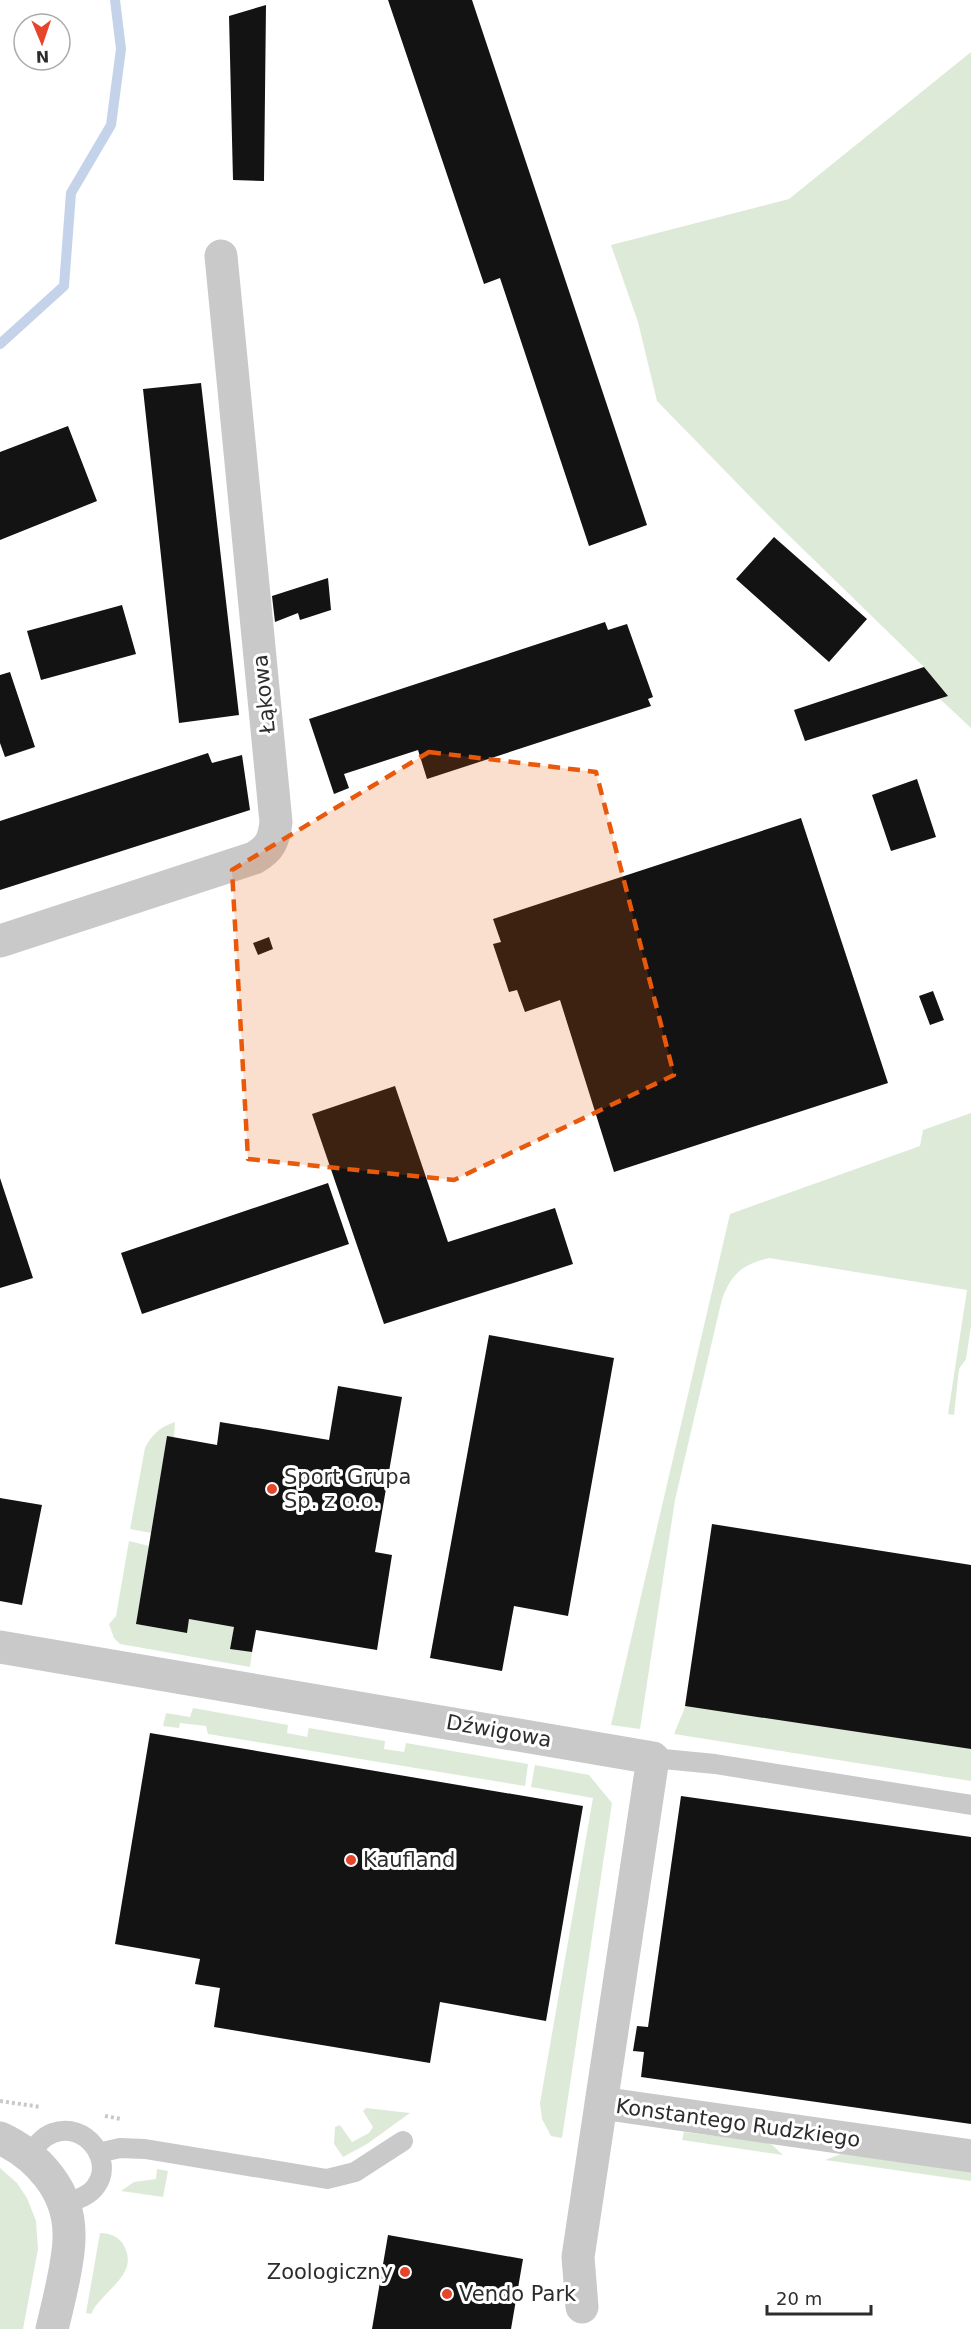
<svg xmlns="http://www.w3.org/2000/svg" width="971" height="2329" viewBox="0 0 971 2329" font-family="'DejaVu Sans',sans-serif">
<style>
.green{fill:#deead8}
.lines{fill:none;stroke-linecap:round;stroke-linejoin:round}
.stream{stroke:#c4d3ea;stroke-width:10}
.building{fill:#131313}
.path{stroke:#c9c9c9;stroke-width:4;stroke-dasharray:3 3;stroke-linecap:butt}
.service{stroke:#c9c9c9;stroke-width:20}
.minor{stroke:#c9c9c9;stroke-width:33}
.marked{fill:#e8590c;fill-opacity:0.2;stroke:#e8590c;stroke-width:4.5;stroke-dasharray:12 8;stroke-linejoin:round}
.poi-dot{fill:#e6442b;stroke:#fff;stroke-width:2}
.labels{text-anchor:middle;stroke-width:6;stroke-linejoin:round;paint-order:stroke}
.street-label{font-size:21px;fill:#2c2c2c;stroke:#fff}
.poi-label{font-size:21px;fill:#2c2c2c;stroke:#fff;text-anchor:start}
</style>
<rect width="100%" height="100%" fill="#fff"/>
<path class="green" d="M971,52V728L940,699L947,696L924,667L770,517L657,401L638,322L611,245L789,199Z
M971,1113V1326L966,1359L959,1369L954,1415L948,1414L967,1290L769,1258C742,1265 732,1273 722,1299L675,1500L640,1729L611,1725L730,1214L920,1146L923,1130Z
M175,1422L174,1437H167L151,1533L130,1529L145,1448C152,1434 160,1427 175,1422Z
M129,1541L149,1546L136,1624L187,1633L189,1619L234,1627L230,1648L252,1652L250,1667L120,1644L114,1638L109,1624L116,1616Z
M686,1705L971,1749V1781L674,1734Z
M193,1708L288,1725L287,1733L307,1737L309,1728L385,1741L384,1749L404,1752L406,1743L528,1764L525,1786L208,1734L206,1726L180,1723L179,1728L163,1726L166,1713L190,1717Z
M535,1765L589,1775L612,1803L562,2138L551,2136L542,2119L540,2103L593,1798L531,1787Z
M366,2108L410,2113L367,2144L343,2157L334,2144L335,2127L340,2125L352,2142L369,2133L373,2127L363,2111Z
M684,2132L765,2142L772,2145L783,2155L682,2140Z
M841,2154L971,2171V2181L825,2160Z
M0,2168L17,2183L27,2198L36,2221L38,2249L23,2329H0Z
M157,2169L168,2171L163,2197L121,2191L134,2182L156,2179Z
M100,2233C110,2233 120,2237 124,2246C140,2275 102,2290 91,2314L86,2313Z"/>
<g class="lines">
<path class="stream" d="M0,344L64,286L71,193L111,125L121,49L115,0"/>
</g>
<path class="building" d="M388,0H472L647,525L589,546L500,278L484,284Z
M266,5L264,181L233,180L229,16Z
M201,383L239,715L179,723L143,389Z
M68,426L97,501L0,540V452Z
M774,537L867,619L829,662L736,579Z
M328,578L331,610L300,620L298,613L275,622L272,596Z
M122,605L136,654L41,680L27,631Z
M605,622L608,630L627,624L653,697L648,699L651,706L427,779L418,750L344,774L349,788L334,794L309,719Z
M924,667L948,696L805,741L794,710Z
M10,672L35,747L5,757L0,743V675Z
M208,753L212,763L242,755L250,810L0,890V821Z
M917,779L936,837L891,851L872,795Z
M801,818L888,1083L614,1172L560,1000L525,1012L517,990L509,992L493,944L501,942L493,919Z
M269,937L273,949L258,955L253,943Z
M933,991L944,1020L930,1025L919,996Z
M395,1086L448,1242L555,1208L573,1264L384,1324L312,1114Z
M0,1178L33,1278L0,1288Z
M328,1183L349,1244L142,1314L121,1253Z
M489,1335L614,1358L568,1616L514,1606L502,1671L430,1658Z
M338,1386L402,1397L375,1552L392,1555L377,1650L256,1630L252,1652L230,1649L234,1627L189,1619L187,1633L136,1624L167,1436L217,1445L220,1422L329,1440Z
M0,1498L42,1505L22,1605L0,1601Z
M712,1524L971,1565V1749L685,1706Z
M150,1733L583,1806L546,2021L440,2002L430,2063L214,2027L220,1988L195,1984L200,1959L115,1944Z
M681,1796L971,1837V2124L641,2077L644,2052L633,2051L637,2026L648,2027Z
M388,2235L523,2259L511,2329H372Z"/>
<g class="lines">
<path class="path" d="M0,2101L41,2107
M105,2116L121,2119"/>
<path class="service" d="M653,1758L715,1764L971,1805
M98,2153L120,2148L145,2149L327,2179L355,2172L403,2141
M29,2155C36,2146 42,2137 53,2133C85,2121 115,2160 96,2186C89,2197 74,2200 64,2204"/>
<path class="minor" d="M0,941L254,858C270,849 274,840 276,822L221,256
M0,1647L653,1758L578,2257L582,2307
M601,2103L971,2156
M0,2138C37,2155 69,2190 69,2234C70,2258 58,2304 52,2329"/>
</g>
<path class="marked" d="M429,752L596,772L674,1075L454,1180L248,1159L232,870Z"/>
<g class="poi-dot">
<circle cx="272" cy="1489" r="6"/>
<circle cx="351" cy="1860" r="6"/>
<circle cx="405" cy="2272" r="6"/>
<circle cx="447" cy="2294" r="6"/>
</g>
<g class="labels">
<g class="street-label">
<text transform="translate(264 694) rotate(-96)" y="7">Łąkowa</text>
<text transform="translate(499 1731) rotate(10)" y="7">Dźwigowa</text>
<text transform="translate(738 2123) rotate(8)" y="7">Konstantego Rudzkiego</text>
</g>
<g class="poi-label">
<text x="284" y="1484">Sport Grupa<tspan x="284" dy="24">Sp. z o.o.</tspan></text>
<text x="363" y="1867">Kaufland</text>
<text x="393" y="2279" text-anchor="end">Zoologiczny</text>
<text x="459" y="2301">Vendo Park</text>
</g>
</g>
<g transform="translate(42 42) rotate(178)"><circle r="28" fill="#ffffff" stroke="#ababab" stroke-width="1.5"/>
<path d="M0-4.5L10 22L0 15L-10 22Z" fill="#e6442b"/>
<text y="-9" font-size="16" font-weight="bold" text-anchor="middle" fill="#2c2c2c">N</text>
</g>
<path d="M767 2305v9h104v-9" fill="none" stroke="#2c2c2c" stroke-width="3"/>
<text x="776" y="2305" font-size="18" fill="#2c2c2c" stroke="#ffffff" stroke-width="4.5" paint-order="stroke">20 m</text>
</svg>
